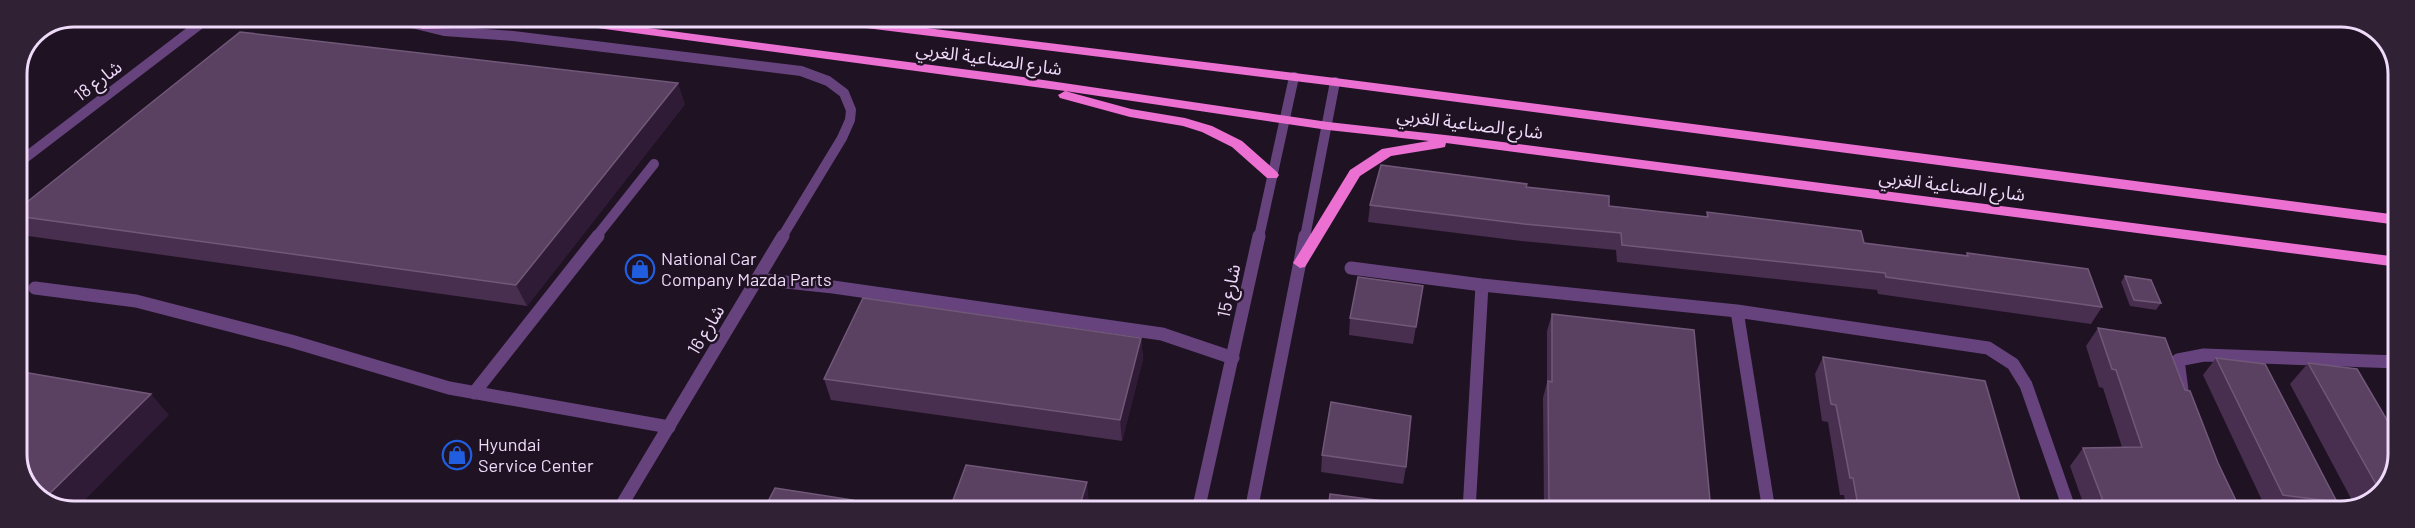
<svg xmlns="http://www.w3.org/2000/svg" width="2415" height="528" viewBox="0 0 2415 528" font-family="Barlow,'Noto Sans Arabic',sans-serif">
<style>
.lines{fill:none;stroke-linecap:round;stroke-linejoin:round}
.lane-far1{stroke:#66437c;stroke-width:10}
.lane{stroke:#66437c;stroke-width:13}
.street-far1{stroke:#66437c;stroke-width:10}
.street{stroke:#66437c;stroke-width:13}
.primary{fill:#eb70d2;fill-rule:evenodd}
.wall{fill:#482e4f}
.shaded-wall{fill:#301b36}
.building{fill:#5a4061;stroke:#715879;stroke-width:1.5}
.labels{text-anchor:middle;stroke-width:5;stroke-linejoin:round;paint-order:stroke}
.street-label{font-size:18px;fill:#f0dafa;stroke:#1f1223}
.poi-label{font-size:18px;fill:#f0dafa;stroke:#1f1223;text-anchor:start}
.rim{fill:none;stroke:#f0dafa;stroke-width:3}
</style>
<rect width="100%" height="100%" fill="#1f1223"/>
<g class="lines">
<path class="lane-far1" d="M596,237L654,164"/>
<path class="lane" d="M1351,268L1482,285L1737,311L1988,348L2013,364L2026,385L2070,511
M757,279L833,287L1162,334L1233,358
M35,288L136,301L291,341L449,388L669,427
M1737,311L1769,511
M2182,390L2178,360L2204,355L2398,362
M474,393L598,236
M1469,511L1482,285"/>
<path class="street-far1" d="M387,17L444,31L513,36L801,71L828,81L844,93L851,110L850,120L842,138L782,237
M17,164L200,24L215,17
M1259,237L1294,77
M1305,237L1335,82"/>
<path class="street" d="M618,511L783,236
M1198,511L1259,236
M1251,511L1305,236"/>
<path class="primary" d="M533,17H564L1023,77L1328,122L1463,137L2398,257V267L1446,143L1445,147L1440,148L1391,156L1360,176L1305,267L1300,268L1293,263L1350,170L1382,149L1429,141L1328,130L1065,91L1131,109L1185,118L1212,126L1242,141L1277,172L1279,175L1277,178H1267L1232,147L1202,132L1183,126L1130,117L1060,98L1058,95L1065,91L553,22L548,25L422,29L416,25L422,21Z
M803,17H837L1335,78L2398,215V225L1335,86L809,21Z"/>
</g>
<path class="wall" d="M685,104L527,306L28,236L17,223V210Z
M1526,187L1609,206L1706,217L1707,212L1864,243L1966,255L1967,253L2102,307L2091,324L1878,294L1877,290L1617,262L1616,250L1521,241L1368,222L1370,205Z
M2125,276L2161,303L2156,310L2130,306L2121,282Z
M1423,286L1413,344L1349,335L1350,318Z
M1552,314L1711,511H1544L1543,398L1547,382V331Z
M2098,328L2185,390L2218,463L2241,511H2086L2070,466L2083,448L2122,447L2103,388L2099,387L2086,346Z
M1141,338L1143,359L1122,441L831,400L824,379Z
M1823,357L2023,511H1846L1844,495H1840L1828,422L1822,421L1815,374Z
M2216,358L2337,502L2328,511H2267L2203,375Z
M2308,363L2397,465L2379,497L2355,506L2290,384Z
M1322,455L1406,467L1403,484L1321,472Z"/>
<path class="shaded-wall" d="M678,83L685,104L527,306L516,285Z
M1141,338L1143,359L1122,441L1120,420Z
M151,394L169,415L75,510H63L44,499Z
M1087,482L1089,503L1087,511H1078Z
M853,500L856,511H848Z"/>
<path class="building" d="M240,32L678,83L516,285L17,216V210Z
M1381,165L1527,184L1526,187L1609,196V206L1708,217L1707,212L1861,231L1864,243L1968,256L1967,253L2088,269L2102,307L1886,277L1885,273L1622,245L1621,233L1524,224L1370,205Z
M2125,276L2151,280L2161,303L2134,300Z
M1358,277L1423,286L1416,327L1350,318Z
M863,298L1141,338L1120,420L824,379Z
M1552,314L1694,330L1711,511H1549L1548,381L1552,382Z
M2098,328L2165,338L2185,390L2190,391L2218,463L2241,511H2166L2163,506L2103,501L2083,448L2142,447L2116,370L2112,369Z
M1823,357L1985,381L2023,511H1859L1853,478H1850L1836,405L1831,404Z
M2216,358L2265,364L2337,502L2283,495Z
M2308,363L2357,369L2397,437V465L2381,493Z
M17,371L151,394L44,499L31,492L17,461Z
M1331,402L1411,416L1406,467L1322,455Z
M966,465L1087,482L1078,511H949Z
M775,488L853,500L848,511H763Z
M1330,494L1398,503V511H1328Z"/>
<defs>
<g id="shop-ring" transform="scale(1.5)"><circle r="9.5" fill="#1f1223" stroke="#205edf" stroke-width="1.5"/><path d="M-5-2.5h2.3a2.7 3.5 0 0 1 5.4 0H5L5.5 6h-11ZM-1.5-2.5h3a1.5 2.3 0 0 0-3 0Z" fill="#205edf"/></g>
</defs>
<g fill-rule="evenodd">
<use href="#shop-ring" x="640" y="269"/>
<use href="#shop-ring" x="457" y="455"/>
</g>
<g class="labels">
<g class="street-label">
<text transform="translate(989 59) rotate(8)" y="6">شارع الصناعية الغربي</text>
<text transform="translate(98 81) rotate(-37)" y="6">شارع 18</text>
<text transform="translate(1470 124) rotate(7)" y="6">شارع الصناعية الغربي</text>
<text transform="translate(1952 186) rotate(7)" y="6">شارع الصناعية الغربي</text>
<text transform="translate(1229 291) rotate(-78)" y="6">شارع 15</text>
<text transform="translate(706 330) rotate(-59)" y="6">شارع 16</text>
</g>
<g class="poi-label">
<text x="661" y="265">National Car<tspan x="661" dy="21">Company Mazda Parts</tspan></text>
<text x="478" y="451">Hyundai<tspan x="478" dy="21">Service Center</tspan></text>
</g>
</g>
<path d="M0 0H2415V528H0ZM74 27H2341A47 47 0 0 1 2388 74V454A47 47 0 0 1 2341 501H74A47 47 0 0 1 27 454V74A47 47 0 0 1 74 27Z" fill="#302234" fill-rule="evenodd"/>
<path class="rim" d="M74 27H2341A47 47 0 0 1 2388 74V454A47 47 0 0 1 2341 501H74A47 47 0 0 1 27 454V74A47 47 0 0 1 74 27Z"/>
</svg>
